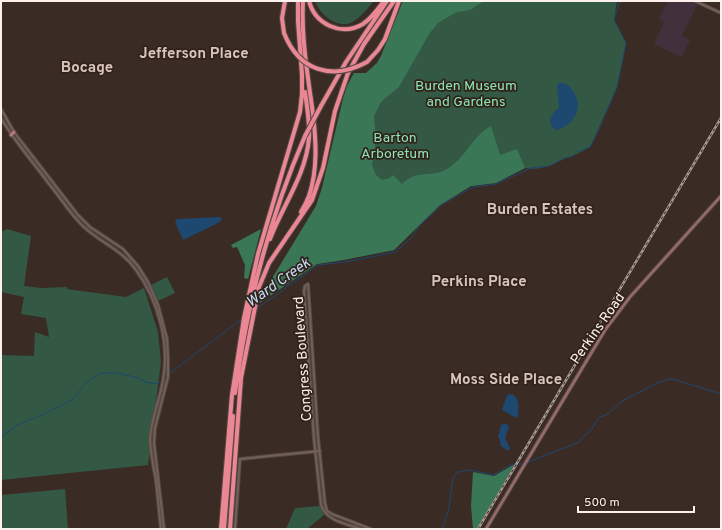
<svg xmlns="http://www.w3.org/2000/svg" width="722" height="530" viewBox="0 0 722 530" font-family="Overpass,sans-serif">
<style>
.medical{fill:#41313d}
.green{fill:#335944}
.forest{fill:#3a7757}
.water{fill:#1d4870}
.lines{fill:none;stroke-linecap:round;stroke-linejoin:round}
.stream{stroke:#1d4870;stroke-width:1}
.tertiary-casing{stroke:#564944;stroke-width:4}
.secondary-casing{stroke:#564944;stroke-width:4.5}
.primary-casing{stroke:#564944;stroke-width:5}
.motorway-casing{stroke:#564944;stroke-width:6}
.tertiary{stroke:#715f58;stroke-width:2}
.secondary{stroke:#966b6a;stroke-width:2.5}
.primary{stroke:#ba777d;stroke-width:3}
.motorway{stroke:#eb8795;stroke-width:4}
.rail-casing{stroke:#a89b96;stroke-width:2.5}
.rail{stroke:#31221c;stroke-width:1;stroke-dasharray:3;stroke-linecap:butt}
.motorway-bridge-casing{stroke:#564944;stroke-width:6;stroke-linecap:butt}
.motorway-bridge{stroke:#eb8795;stroke-width:4}
.labels{text-anchor:middle;stroke-width:3.5;stroke-linejoin:round;paint-order:stroke}
.park-label{font-size:14px;fill:#8be6b3;stroke:#31221c}
.street-label{font-size:14px;fill:#fcf1ed;stroke:#31221c}
.neighbourhood-label{font-size:15px;font-weight:bold;fill:#d9c4bc;stroke:#31221c}
.water-label{font-size:15px;font-style:italic;fill:#c3ddf7;stroke:#31221c}
</style>
<rect width="100%" height="100%" fill="#3b2b25"/>
<path class="medical" d="M664,1H699L682,36L690,40L681,57L654,44L664,22L660,20L659,18L667,3Z"/>
<path class="green" d="M315,1H374C368,8 362,16 354,21C339,31 320,15 315,1Z
M403,1H617L614,20L626,43L617,87L590,147L573,156L565,158L549,166L535,169L525,168L496,183L471,186L440,205L394,250L343,260L317,264L258,304L259,300L316,206L322,188L343,99L347,86L354,73H366L377,63L381,56Z
M7,229L31,236L24,286L41,288L67,287V289L126,297L144,288L158,332L161,362L148,465L1,480V355L34,356L35,332L49,337L46,318L21,314L24,297L1,292V232Z
M167,277L175,293L158,301L151,285Z
M65,489L68,529H1V495Z
M320,506L324,515L307,529H286L295,508Z"/>
<path class="forest" d="M403,1H484L470,10L457,12L439,22L429,34L399,87L384,99L380,104L374,116L376,140L372,165L376,175L382,180L390,178L393,175L402,184C407,180 411,176 418,175C430,173 440,175 450,167C466,156 474,135 491,126L500,155L517,149L525,168L496,183L471,186L440,205L394,250L343,260L317,264L258,304L259,300L316,206L322,188L343,99L347,86L354,73H366L377,63L381,56Z
M261,229L248,279L244,278L245,265L237,247L233,248L231,245Z
M513,465H514L477,529H473L471,506L473,472L494,476Z"/>
<path class="water" d="M559,83C569,81 578,96 578,105C578,117 567,128 556,130L551,126L550,119L554,112L559,108L557,86Z
M220,217L222,220L216,224L183,240L175,222L177,219Z
M511,394C521,398 518,408 518,416L516,418L502,410L507,395Z
M504,424H507L509,427L505,438L510,448L508,451L501,446L500,440L498,437L501,425Z"/>
<g class="lines">
<path class="stream" d="M256,309L318,265L351,261L395,252L411,238L420,225L443,204L473,187L496,184L531,168L549,166L565,158L573,156L577,152L590,147L597,134L617,87L626,43L614,20L620,1
M169,374L242,319
M1,437L17,425L44,414L72,400L88,381L100,373H117L139,378L145,382L157,384L161,382
M526,463L579,442L585,435L590,431L600,417L606,415L624,400L657,383L669,379H673L721,394
M442,529L449,508L453,478L457,472L470,470L493,475L513,464H523"/>
<g class="tertiary-casing">
<path id="tertiary" d="M695,1L721,13
M1,109L14,132L78,215L90,227L123,249L138,266L148,282L158,305L167,339L168,357V377L155,428L154,443L164,529
M1,118C14,141 33,162 49,184C61,198 71,216 85,228C103,244 122,250 136,270C158,300 170,343 163,380C160,399 151,419 150,439C150,453 154,467 156,481C158,497 159,513 161,529
M308,284L318,437L325,504L327,511L332,514L371,529
M308,284L305,286L304,291L314,439L321,505C326,521 347,524 361,529
M235,529L240,459L320,451"/>
</g>
<g class="secondary-casing">
<path id="secondary" d="M486,529L605,330L630,297L721,196"/>
</g>
<g class="primary-casing">
<path id="primary" d="M11,135L14,132"/>
</g>
<g class="motorway-casing">
<path id="motorway" d="M298,1V21L302,75
M309,1C315,24 341,37 363,24C372,18 378,9 384,1
M284,33L282,18L285,1
M367,62L378,50L385,39L399,1
M321,106L346,62L387,1
M301,212C304,207 307,201 309,196C318,169 316,141 313,114C308,77 301,38 303,1
M270,239C283,205 306,175 309,138C310,123 307,107 305,92
M235,393C247,303 269,219 305,136
M221,529L232,395L244,318L258,254L300,112L302,94V73
M224,529L233,416
M230,529L241,378L259,287L269,263L312,200L323,168L335,111L348,73L364,44L394,1"/>
</g>
<use href="#tertiary" class="tertiary"/>
<use href="#secondary" class="secondary"/>
<use href="#primary" class="primary"/>
<use href="#motorway" class="motorway"/>
<g class="rail-casing">
<path id="rail" d="M478,529L721,118"/>
</g>
<use href="#rail" class="rail"/>
<g class="motorway-bridge-casing">
<path id="motorway-bridge" d="M284,33C299,71 332,81 367,62
M305,136L321,106"/>
</g>
<use href="#motorway-bridge" class="motorway-bridge"/>
</g>
<g class="labels">
<g class="park-label">
<text x="466" y="90">Burden Museum<tspan x="466" dy="16">and Gardens</tspan></text>
<text x="395" y="142">Barton<tspan x="395" dy="16">Arboretum</tspan></text>
</g>
<g class="street-label">
<text transform="translate(597 328) rotate(-55)" y="5">Perkins Road</text>
<text transform="translate(302 359) rotate(-94)" y="5">Congress Boulevard</text>
</g>
<g class="neighbourhood-label">
<text x="194" y="58">Jefferson Place</text>
<text x="87" y="72">Bocage</text>
<text x="540" y="214">Burden Estates</text>
<text x="479" y="286">Perkins Place</text>
<text x="506" y="384">Moss Side Place</text>
</g>
<g class="water-label">
<text transform="translate(278 282) rotate(-35)" y="5">Ward Creek</text>
</g>
</g>
<rect width="722" height="530" fill="none" stroke="#fcf1ed" stroke-width="4"/>
<path d="M578 506v6h116v-6" fill="none" stroke="#fcf1ed" stroke-width="2"/>
<text x="584" y="506" font-size="12" fill="#fcf1ed" stroke="#31221c" stroke-width="3" paint-order="stroke">500 m</text>
</svg>
